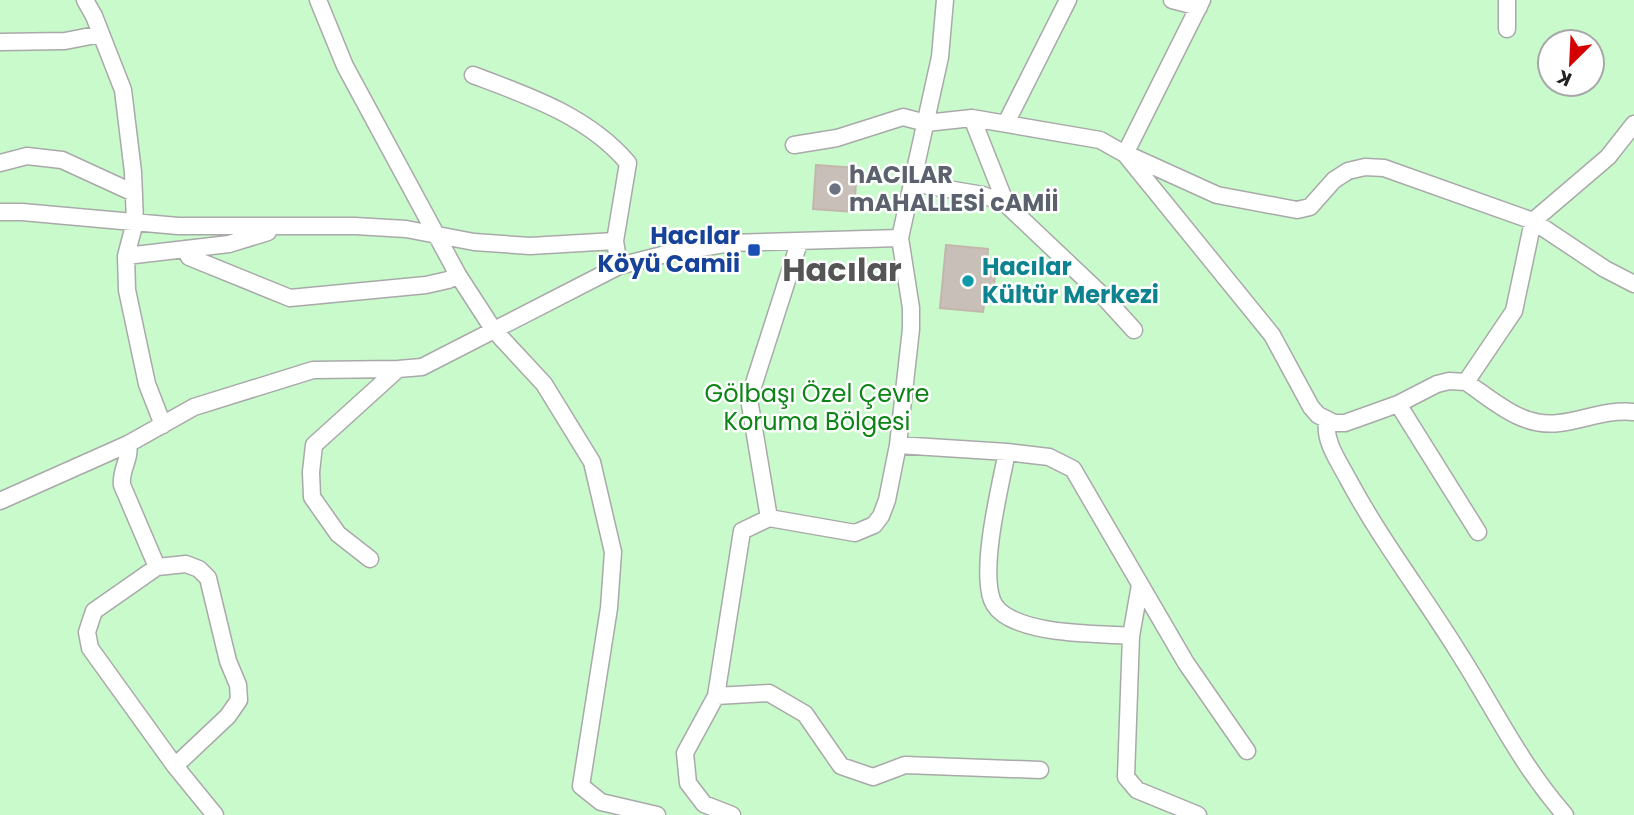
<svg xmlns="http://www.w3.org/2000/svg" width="1634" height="815" viewBox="0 0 1634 815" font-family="Poppins,sans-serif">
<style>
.park{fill:#c8facc;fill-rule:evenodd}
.building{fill:#c7bfb8;stroke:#c4b6ab;stroke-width:2}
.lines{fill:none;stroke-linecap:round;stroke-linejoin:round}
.minor-casing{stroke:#a9a9a9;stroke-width:19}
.minor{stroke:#fff;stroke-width:16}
.worship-dot{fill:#6b7280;stroke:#fff;stroke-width:2.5}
.transit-dot{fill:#1a4fb4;stroke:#fff;stroke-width:2.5}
.culture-dot{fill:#0f9aa8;stroke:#fff;stroke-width:2.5}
.labels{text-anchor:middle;stroke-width:5;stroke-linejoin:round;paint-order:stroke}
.worship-label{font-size:24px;font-weight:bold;fill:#5b616d;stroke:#fff;text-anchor:start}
.transit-label{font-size:24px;font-weight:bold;fill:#164399;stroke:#fff;text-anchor:end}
.culture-label{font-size:24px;font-weight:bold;fill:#0d838f;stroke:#fff;text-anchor:start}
.park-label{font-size:24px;fill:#0c8416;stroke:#fff}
.district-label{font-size:32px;font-weight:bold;fill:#555;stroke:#fff}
</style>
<rect width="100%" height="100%" fill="#f2efe9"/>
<path class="park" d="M0,0H1634V815H0ZM1550,42H1592V84H1550Z"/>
<path class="building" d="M816,165L857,168L854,212L813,209Z
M946,245L988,249L987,263L996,264L993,298L985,297L983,312L940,308Z"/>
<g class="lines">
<g class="minor-casing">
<path id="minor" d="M85,0L94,16L123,90L133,172L135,222L126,256L127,290L147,384L163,425
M318,0L345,66L458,275L493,329L544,384L592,462L613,552L609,608L581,786L601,802L657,815
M1172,0L1199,7
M1507,0V29
M0,42L65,41L101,34
M473,75C529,96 588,116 628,163L615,241L619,266
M972,118L1006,204
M1006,123L1068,0
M794,145L837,138L903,117L926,123L972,118L1100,140L1125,154L1202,0
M1125,154L1272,335L1311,407L1318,415L1334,423H1345L1398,404L1437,384L1449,381L1466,382C1494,401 1522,428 1559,423C1585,420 1607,409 1634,412
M1131,156L1217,195L1297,210L1310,207L1334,180L1348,171L1365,167L1384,168L1533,221L1605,269L1634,284
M0,163L27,156L62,160L134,193
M912,183L983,195L1006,204L1104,297L1134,330
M0,212H22L178,226H355L406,229L474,242L530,246L615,241
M185,249L189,257L290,298L426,285L448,280L458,275
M126,256L229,244L268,232
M1466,382L1514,311L1533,221L1608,157L1634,124
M1398,404L1478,532
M1327,420C1324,442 1338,460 1348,479C1380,539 1421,592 1457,650C1493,706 1520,764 1565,815
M128,444C131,459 120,470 122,485L157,567
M898,445L1007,452L1049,457L1073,469L1186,663L1247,751
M1007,452C1000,487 980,567 992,600C995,608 1002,614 1010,618C1042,635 1096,633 1131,636
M0,501L128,444L194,407L313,370L398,369L422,367L619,266L670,253L731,243L900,238
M769,518L749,399L799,243
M370,559L338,534L312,497L311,472L314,445L398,369
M1140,585L1131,636L1126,777L1137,790L1198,815
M716,696L769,693L805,714L841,766L873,777L905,765L1040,770
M175,766L228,716L239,700L238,685L228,661L208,578L199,569L186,564L157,567L94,611L87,632L90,648L175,766L215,815
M732,815L704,804L688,783L685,753L716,696L742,531L769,518L855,533L874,525L881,516L887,500L898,445L911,329V308L900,238L940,57L945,0"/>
</g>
<use href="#minor" class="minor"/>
</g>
<circle class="worship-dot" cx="835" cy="189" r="7"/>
<rect class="transit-dot" x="747" y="243" width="14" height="14" rx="3.5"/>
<circle class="culture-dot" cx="968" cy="281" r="7"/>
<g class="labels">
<g class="worship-label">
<text x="849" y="183">hACILAR<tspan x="849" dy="28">mAHALLESİ cAMİİ</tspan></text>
</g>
<g class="transit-label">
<text x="740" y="244">Hacılar<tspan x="740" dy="28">Köyü Camii</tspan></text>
</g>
<g class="culture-label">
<text x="982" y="275">Hacılar<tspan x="982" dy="28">Kültür Merkezi</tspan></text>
</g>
<g class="park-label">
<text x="817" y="402">Gölbaşı Özel Çevre<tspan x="817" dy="28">Koruma Bölgesi</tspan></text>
</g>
<g class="district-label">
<text x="842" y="281">Hacılar</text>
</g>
</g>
<g transform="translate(1571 63) rotate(204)"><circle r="33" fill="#ffffff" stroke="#a7a7a7" stroke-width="2"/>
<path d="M0-5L12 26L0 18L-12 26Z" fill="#d40000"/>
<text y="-10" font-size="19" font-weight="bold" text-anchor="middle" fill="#222222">K</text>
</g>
</svg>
